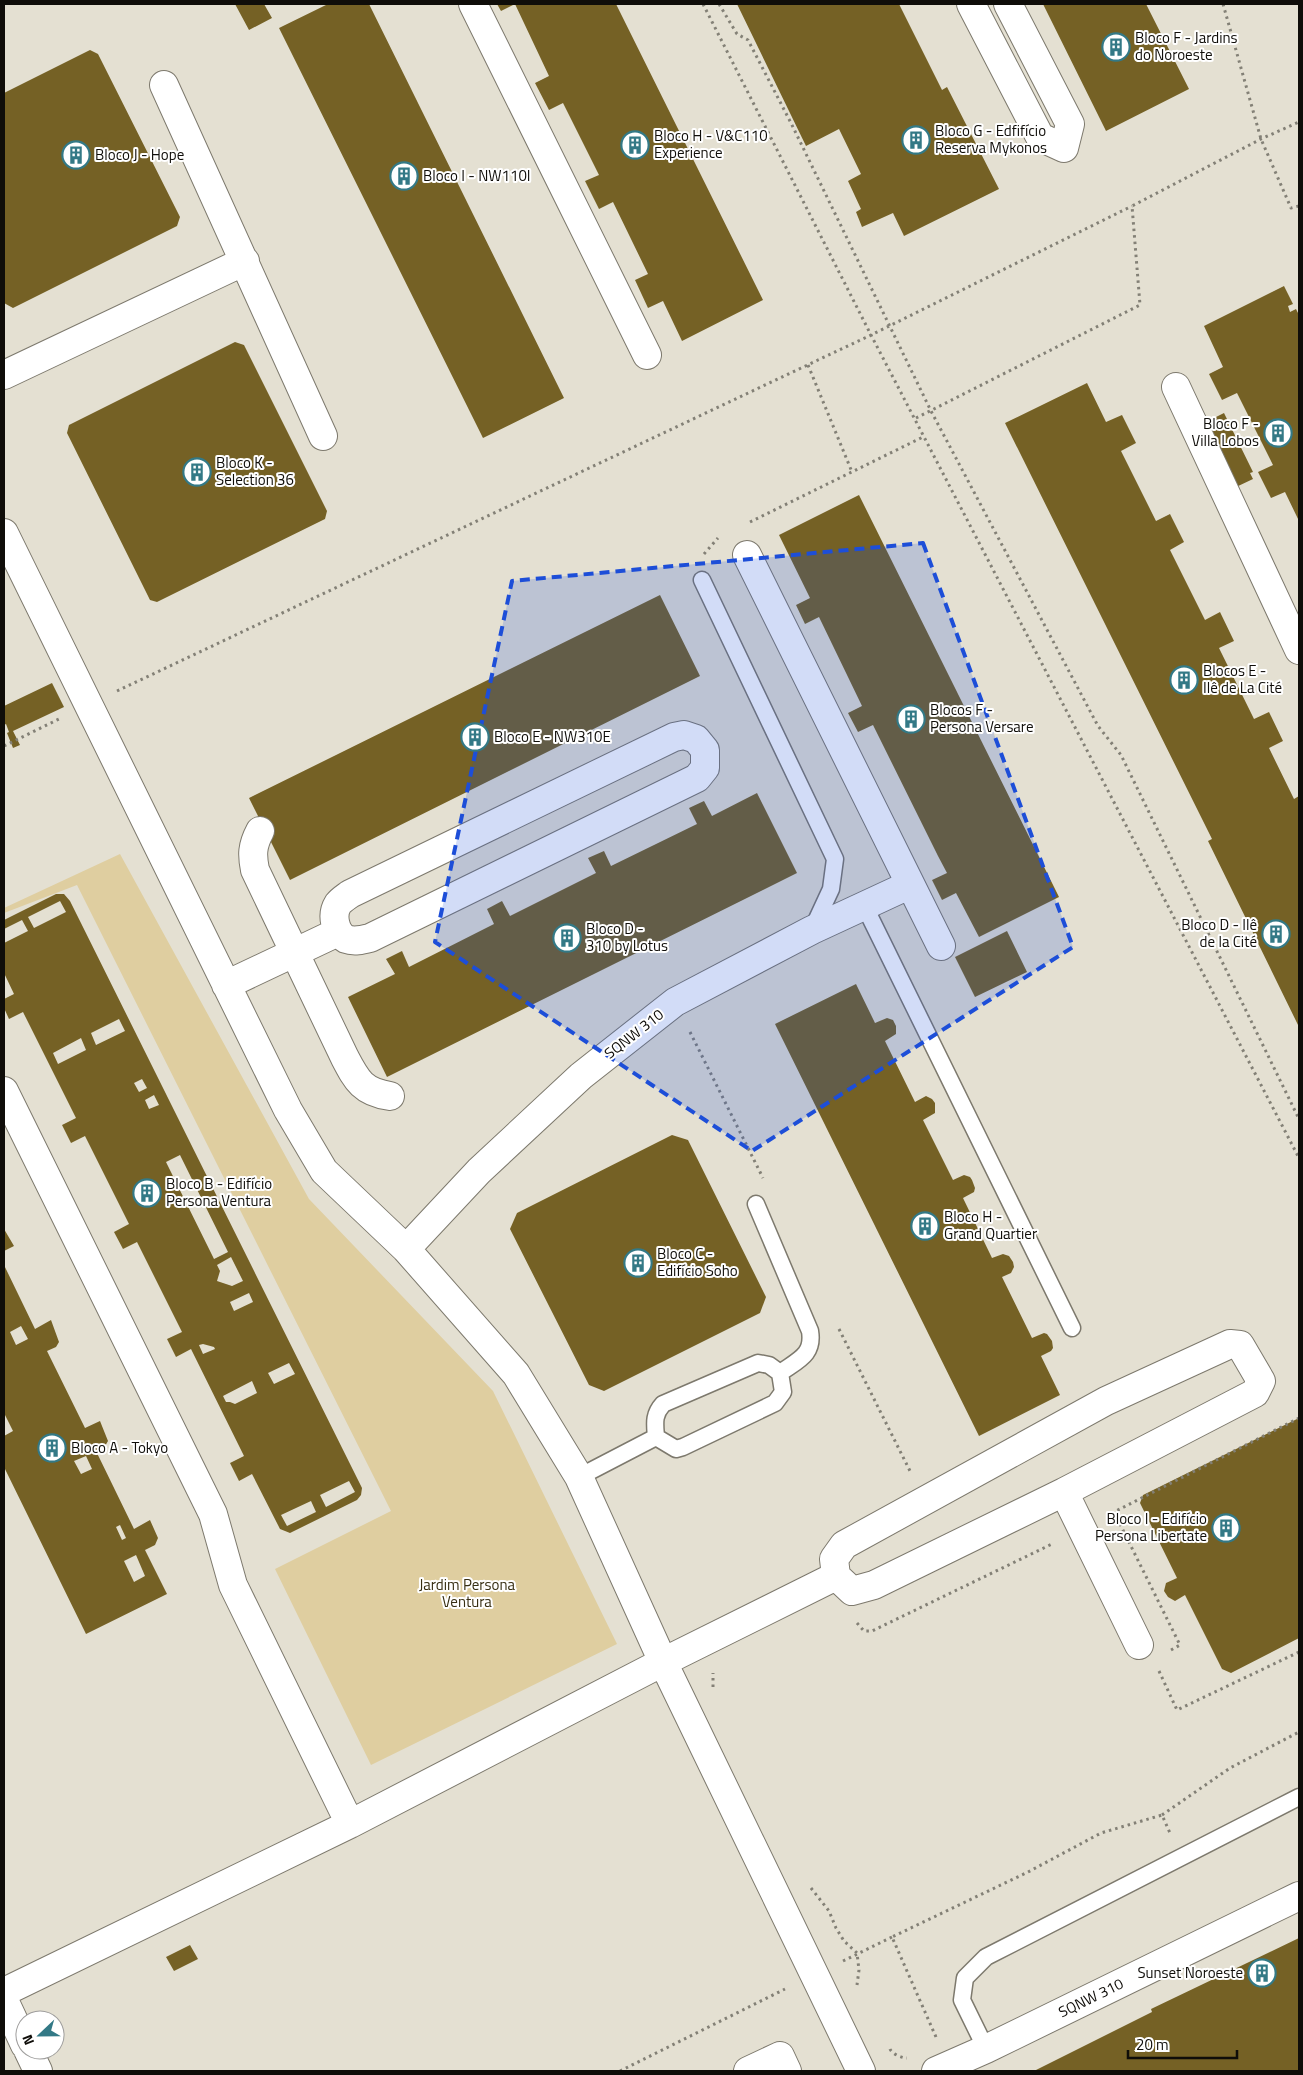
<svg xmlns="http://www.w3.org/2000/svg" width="1303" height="2075" viewBox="0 0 1303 2075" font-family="'Titillium Web',sans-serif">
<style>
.green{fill:#dfcea0}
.building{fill:#756125;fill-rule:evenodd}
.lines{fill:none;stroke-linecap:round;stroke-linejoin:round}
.service-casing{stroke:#7d796d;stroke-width:19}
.minor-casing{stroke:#7d796d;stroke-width:30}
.path{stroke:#838076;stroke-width:3;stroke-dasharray:2.5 4;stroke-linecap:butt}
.service{stroke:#fff;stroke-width:16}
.minor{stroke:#fff;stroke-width:28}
.marked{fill:#1d4ed8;fill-opacity:0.2;stroke:#1d4ed8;stroke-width:4;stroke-dasharray:10 6;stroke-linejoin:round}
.labels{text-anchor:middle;stroke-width:4;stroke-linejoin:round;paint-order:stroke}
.poi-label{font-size:15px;fill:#0f0d09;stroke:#fff;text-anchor:start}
.street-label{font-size:15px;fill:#0f0d09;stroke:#fff}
.park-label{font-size:15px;fill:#372e12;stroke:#fff}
</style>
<rect width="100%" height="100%" fill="#e4e0d2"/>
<path class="green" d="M120,854L309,1199L493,1391L617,1644L371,1765L275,1569L391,1511L77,885L4,913V908Z"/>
<path class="building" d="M235,4H264L272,18L249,30Z
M328,4H369L564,398L483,438L279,28Z
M497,4H616L763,300L682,341L663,301L648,308L635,280L648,274L613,202L599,209L585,181L599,175L563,103L549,110L535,83L549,76L515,4L501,11Z
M737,4H899L942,90L947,87L999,189L904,236L893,213L862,227L856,212L861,209L848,181L861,174L839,129L806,146Z
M1043,4H1146L1189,89L1106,131Z
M90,50L98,54L180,217L177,226L13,308L4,303V93Z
M1284,286L1293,304L1288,306L1290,312L1296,309L1299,315V521L1285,492L1271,498L1258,472L1273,465L1237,393L1222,400L1209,374L1223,367L1204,326Z
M235,342L244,345L327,511L325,519L157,602L150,600L67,433L69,425Z
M1087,383L1106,422L1122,415L1136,443L1121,451L1156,521L1170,514L1184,542L1170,550L1205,620L1220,612L1234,641L1219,648L1254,719L1269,712L1283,741L1269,748L1294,799L1299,796V1027L1208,841L1212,839L1005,423Z
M1224,413L1253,472L1250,473L1253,479L1234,488L1202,424Z
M859,495L1059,897L979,937L956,893L942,900L932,880L947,873L938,856L873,725L858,732L848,713L862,706L819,617L805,624L796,605L810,598L779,535Z
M660,595L700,676L290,880L249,798Z
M52,683L64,707L13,731L20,745L13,748L7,733L9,732L6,724L4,725V706Z
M757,793L797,873L387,1077L348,997L395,974L386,959L402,951L409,967L494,924L487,909L502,901L510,916L596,873L588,858L604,851L611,866L697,824L689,808L704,801L712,816Z
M56,894H64L70,901L362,1488L361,1495L357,1500L290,1533L280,1529L252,1474L239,1481L230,1463L244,1456L191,1349L176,1357L167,1339L182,1332L137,1242L123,1249L114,1232L129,1224L85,1136L71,1143L62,1125L76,1118L23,1012L9,1019L4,1008V999L14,994L4,973V943L28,931L22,920L4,929V920ZM60,901L66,912L34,928L28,917ZM119,1019L125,1031L96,1045L91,1033ZM81,1038L86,1050L58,1064L53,1053ZM142,1079L147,1088L139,1092L134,1083ZM154,1095L159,1105L149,1109L145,1100ZM180,1155L228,1252L214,1259L166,1162ZM231,1257L243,1281L232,1286L217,1281L220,1271L217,1265ZM249,1293L253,1302L234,1311L230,1302ZM203,1344L214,1347L215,1349L203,1354L199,1345ZM289,1363L295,1374L274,1384L268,1373ZM252,1381L257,1393L235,1404L230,1402H226L223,1396ZM349,1481L355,1492L326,1507L320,1495ZM311,1501L316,1512L287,1526L281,1515Z
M1007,931L1027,972L975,997L955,957Z
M856,984L875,1023L887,1018L893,1020L896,1026V1034L885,1041L915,1102L926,1096L932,1099L935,1103V1113L923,1120L953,1180L964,1175L970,1177L972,1180L975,1188L974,1192L963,1198L992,1258L1003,1254L1009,1256L1013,1262L1014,1267L1011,1273L1002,1277L1032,1338L1044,1333L1047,1334L1052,1341L1053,1348L1051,1351L1041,1356L1060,1395L979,1436L775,1024Z
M672,1135L688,1140L766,1297L760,1313L604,1391L589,1385L510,1229L517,1213Z
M4,1229L14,1246L4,1251Z
M4,1265L35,1329L51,1320L59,1342L56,1347L47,1351L85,1428L100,1421L108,1441L105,1446L96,1451L134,1529L150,1520L158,1538L155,1545L145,1550L167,1594L86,1634L4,1467V1436L13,1431L4,1413ZM21,1326L28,1339L16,1345L10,1332ZM86,1456L92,1469L81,1474L74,1461ZM120,1525L126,1538L122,1540L116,1527ZM136,1555L145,1576L134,1582L124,1561Z
M1299,1418V1638L1231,1673L1222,1669L1185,1595L1175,1601L1168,1597L1164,1591L1166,1583L1177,1578L1140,1503L1143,1495Z
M1299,1938V2071H1034L1152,2012L1151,2009Z
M190,1945L198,1959L174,1971L166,1957Z"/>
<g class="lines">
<g class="service-casing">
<path id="service" d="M702,580L835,859L831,889L812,930
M864,905L1072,1328
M756,1204L810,1331C814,1355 798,1360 780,1373
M758,1363L769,1365L780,1373L783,1392L775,1403L683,1447L676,1449L656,1437C655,1424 653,1415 663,1404Z
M579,1477L656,1437
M986,2049L962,2000L965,1978L986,1957L1299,1797"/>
</g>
<g class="minor-casing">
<path id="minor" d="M473,4L647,355
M971,4L1040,137L1064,148L1070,124L1008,4
M164,85L323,436
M4,375L245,261
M1176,387L1299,650
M4,533L288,1110L324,1171L406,1249L516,1374L579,1477L663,1662L861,2071
M747,555L941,946
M684,735L696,739L705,750V768L697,778L370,938C362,940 354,942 346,939C335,933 331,915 338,904C341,900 346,897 350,894L674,737Z
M260,831C252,846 252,855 255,870L345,1058C357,1081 363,1092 390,1096
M226,985L338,932
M4,1091L213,1514L233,1585L350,1824
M406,1249L479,1171L581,1076L675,1002L812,930L909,885
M1230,1344L1240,1345L1261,1381L1255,1393L1064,1492L874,1585L852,1591L836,1576L834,1559L844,1545L1106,1401Z
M1064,1492L1139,1645
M4,1992L350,1824L663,1662L836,1576
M4,2000L25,2045
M28,2050L38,2071
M748,2071L780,2056L787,2071
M936,2071L986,2049L1299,1896"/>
</g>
<path class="path" d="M703,4L871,335L1299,1158
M719,4L737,34L748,40L791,123L931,411L1098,726L1121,755L1299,1119
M1223,4L1261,139L1291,208L1299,206
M808,365L852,472
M916,418L1140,305L1132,206L1261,139L1299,122
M750,522L925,436
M704,554L718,538
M117,691L871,335L1132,206
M4,746L59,719
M690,1032L763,1178
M839,1329L910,1471
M857,1623L864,1631H872L1052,1544
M1171,1650L1180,1645L1114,1512L1299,1418
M1159,1671L1177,1710L1299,1652
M713,1687V1673
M1162,1815L1230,1768L1299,1732
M811,1888L829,1911L836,1928L844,1941L857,1953L859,1970L857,1985
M843,1961L892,1937
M936,2037L892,1937L1028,1872L1101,1833L1162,1815L1170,1833
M890,2049C892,2054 902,2058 907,2058
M620,2071L785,1989"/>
<use href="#service" class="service"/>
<use href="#minor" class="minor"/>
</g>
<path class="marked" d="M923,543L1073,947L752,1151L435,942L512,581Z"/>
<defs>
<g id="building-ring" transform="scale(1.4375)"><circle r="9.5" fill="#fff" stroke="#337986" stroke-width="1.5"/><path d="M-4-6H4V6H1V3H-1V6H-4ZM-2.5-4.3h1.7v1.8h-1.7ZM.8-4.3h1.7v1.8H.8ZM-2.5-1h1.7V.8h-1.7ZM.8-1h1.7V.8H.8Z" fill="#337986"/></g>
</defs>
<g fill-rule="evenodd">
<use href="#building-ring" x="1116" y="47"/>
<use href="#building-ring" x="916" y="140"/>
<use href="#building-ring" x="635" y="145"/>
<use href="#building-ring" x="76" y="155"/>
<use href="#building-ring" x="404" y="176"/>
<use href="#building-ring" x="1278" y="433"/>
<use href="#building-ring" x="197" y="472"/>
<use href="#building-ring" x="1184" y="680"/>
<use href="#building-ring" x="911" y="719"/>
<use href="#building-ring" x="475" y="737"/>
<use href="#building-ring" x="1276" y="934"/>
<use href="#building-ring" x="567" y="938"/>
<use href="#building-ring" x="147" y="1193"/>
<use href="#building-ring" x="925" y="1226"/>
<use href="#building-ring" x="638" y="1263"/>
<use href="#building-ring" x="52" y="1448"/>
<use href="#building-ring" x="1226" y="1528"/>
<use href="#building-ring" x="1262" y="1973"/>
</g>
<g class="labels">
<g class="poi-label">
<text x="1135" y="43">Bloco F - Jardins<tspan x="1135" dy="17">do Noroeste</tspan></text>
<text x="935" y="136">Bloco G - Edfifício<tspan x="935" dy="17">Reserva Mykonos</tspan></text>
<text x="654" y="141">Bloco H - V&amp;C110<tspan x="654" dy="17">Experience</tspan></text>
<text x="95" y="160">Bloco J - Hope</text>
<text x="423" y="181">Bloco I - NW110I</text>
<text x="1259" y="429" text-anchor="end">Bloco F -<tspan x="1259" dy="17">Villa Lobos</tspan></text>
<text x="216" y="468">Bloco K -<tspan x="216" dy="17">Selection 36</tspan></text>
<text x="1203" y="676">Blocos E -<tspan x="1203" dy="17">Ilê de La Cité</tspan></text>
<text x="930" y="715">Blocos F -<tspan x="930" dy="17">Persona Versare</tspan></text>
<text x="494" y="742">Bloco E - NW310E</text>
<text x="1257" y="930" text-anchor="end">Bloco D - Ilê<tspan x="1257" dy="17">de la Cité</tspan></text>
<text x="586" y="934">Bloco D -<tspan x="586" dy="17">310 by Lotus</tspan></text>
<text x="166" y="1189">Bloco B - Edifício<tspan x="166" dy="17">Persona Ventura</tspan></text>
<text x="944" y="1222">Bloco H -<tspan x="944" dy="17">Grand Quartier</tspan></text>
<text x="657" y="1259">Bloco C -<tspan x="657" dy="17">Edifício Soho</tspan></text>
<text x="71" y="1453">Bloco A - Tokyo</text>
<text x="1207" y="1524" text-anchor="end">Bloco I - Edifício<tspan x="1207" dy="17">Persona Libertate</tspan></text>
<text x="1243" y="1978" text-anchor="end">Sunset Noroeste</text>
</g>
<g class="street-label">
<text transform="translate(634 1034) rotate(-38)" y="5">SQNW 310</text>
<text transform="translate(1091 1998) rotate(-26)" y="5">SQNW 310</text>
</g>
<g class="park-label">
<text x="467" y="1590">Jardim Persona<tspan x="467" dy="17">Ventura</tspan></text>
</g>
</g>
<rect width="1303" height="2075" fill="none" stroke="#0f0d09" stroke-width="10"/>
<g transform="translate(40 2035) rotate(248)"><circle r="24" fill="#ffffff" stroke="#9f9e9d"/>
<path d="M0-4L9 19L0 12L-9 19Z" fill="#337986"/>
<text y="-8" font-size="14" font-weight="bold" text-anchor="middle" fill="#0f0d09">N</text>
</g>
<path d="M1128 2050v8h109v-8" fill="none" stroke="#0f0d09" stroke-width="2.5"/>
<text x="1136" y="2050" font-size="15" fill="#0f0d09" stroke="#ffffff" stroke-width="4" paint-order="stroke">20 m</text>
</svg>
